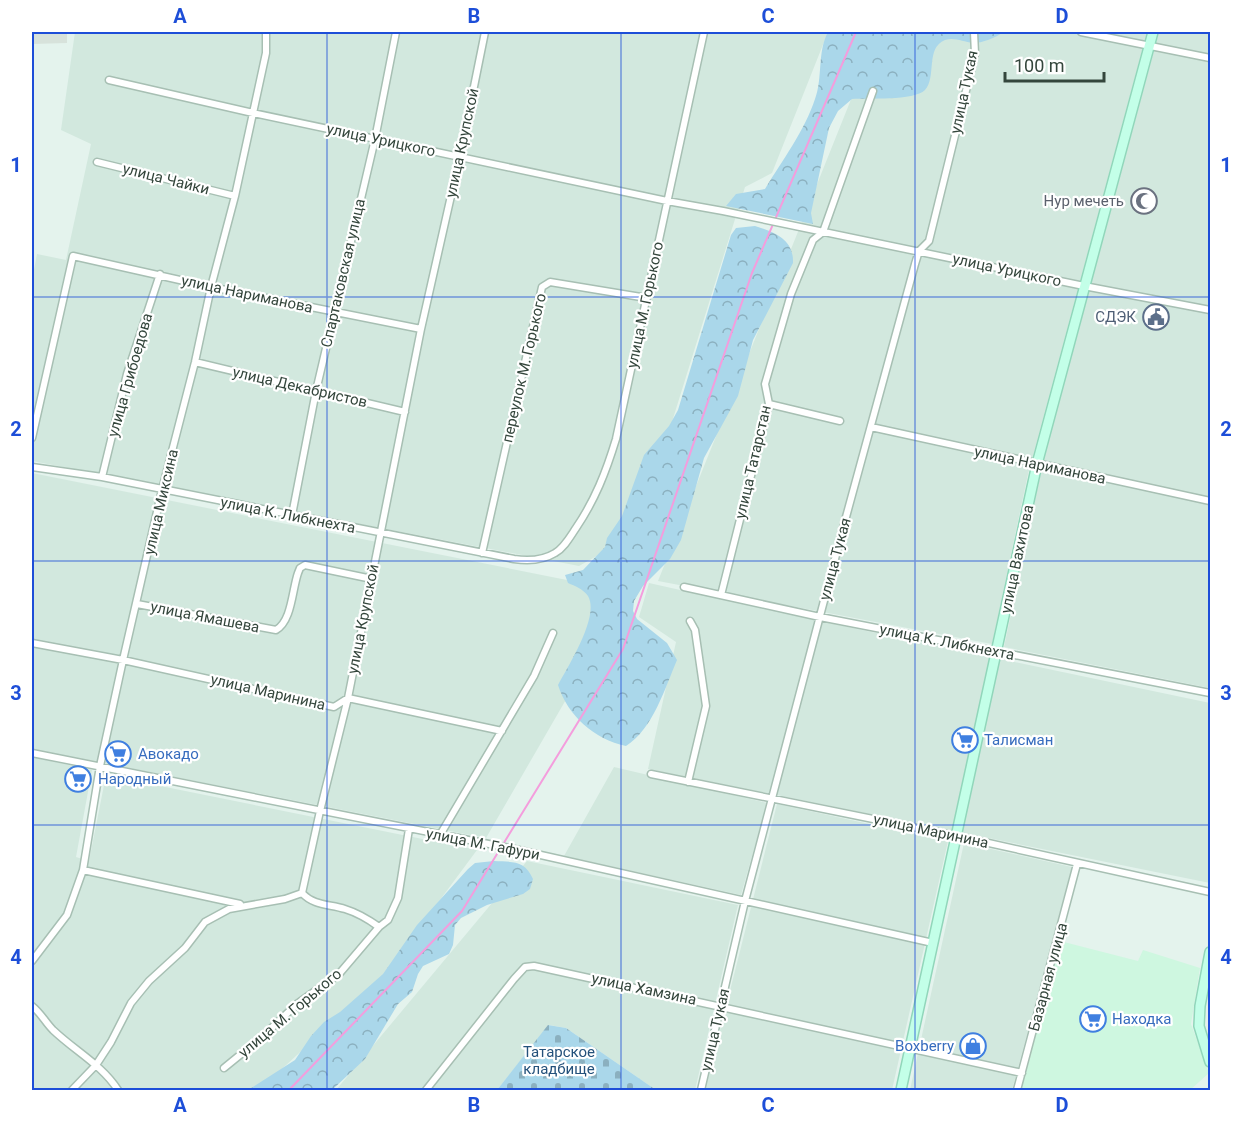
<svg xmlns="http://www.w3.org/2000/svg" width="1242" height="1122" viewBox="0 0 1242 1122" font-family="Roboto,sans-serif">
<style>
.residential{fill:#d2e8de}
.commercial{fill:#cef7e0}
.industrial{fill:#d7e2db}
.forest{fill:url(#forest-crowns)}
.cemetery{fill:url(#cemetery-stones)}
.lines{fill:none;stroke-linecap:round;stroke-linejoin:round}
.stream{stroke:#f49ddd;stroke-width:2}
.street-casing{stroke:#a7bfb3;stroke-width:9}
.secondary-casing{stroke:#91d6ba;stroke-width:12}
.street{stroke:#fff;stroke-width:6}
.secondary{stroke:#c3ffe8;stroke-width:9}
.grid{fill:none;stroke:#1d4ed8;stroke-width:1.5;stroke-opacity:0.55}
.labels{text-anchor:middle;stroke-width:4.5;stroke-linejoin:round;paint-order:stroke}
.street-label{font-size:15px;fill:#34463c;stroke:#fff}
.worship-label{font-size:15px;fill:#5b616d;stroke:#fff;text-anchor:end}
.service-label{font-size:15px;fill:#4e5e75;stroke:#fff;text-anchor:end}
.shop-label{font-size:15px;fill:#366cbe;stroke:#fff;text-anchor:start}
.park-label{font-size:15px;fill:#24517b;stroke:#fff}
.neatline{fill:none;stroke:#1d4ed8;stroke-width:2}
.grid-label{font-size:20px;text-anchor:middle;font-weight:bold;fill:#1d4ed8}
</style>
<defs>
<pattern id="forest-crowns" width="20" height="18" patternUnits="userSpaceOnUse" patternTransform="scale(1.5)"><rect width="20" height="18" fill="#aad7ea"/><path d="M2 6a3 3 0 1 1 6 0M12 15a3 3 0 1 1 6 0" fill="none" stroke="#8bb0bf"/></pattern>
<pattern id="cemetery-stones" width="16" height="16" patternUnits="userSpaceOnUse" patternTransform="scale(1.5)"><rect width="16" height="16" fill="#aad7ea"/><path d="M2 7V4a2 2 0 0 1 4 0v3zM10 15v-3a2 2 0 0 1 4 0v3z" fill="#8bb0bf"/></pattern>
</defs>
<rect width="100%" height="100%" fill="#e4f3ed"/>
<path class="residential" d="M75,32H828L772,173L745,187L648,499L611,548L579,566L32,461V280L37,254L66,260L91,144L61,130Z
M935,32H1147L1028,474L992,644L658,581L868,57Z
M1159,32H1210V688L1004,647L1044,458Z
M32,473L607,588L586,665L486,838L32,749Z
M649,583L824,622L1210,703V883L648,769L676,642L639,617Z
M32,757L92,770L76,857L89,861L106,775L477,850L385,974L259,1090H32Z
M614,767L767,803L741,895L564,856Z
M777,804L948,841L892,1090H705Z
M964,843L1072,867L1012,1090H910Z
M527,861L738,905L695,1090H656L566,1028L549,1025L497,1090H336Z"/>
<path class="commercial" d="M1060,941L1138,961L1143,950L1200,968L1191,1024L1209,1073L1190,1090H1018Z"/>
<path class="industrial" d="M32,32H67V43L32,44Z"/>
<path class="forest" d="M828,32H1003C996,38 982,43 973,43C963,42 955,37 945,40C925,48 937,77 925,90C914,101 867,98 852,99L838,111L829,128L811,213L813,224L726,206L736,194L765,189C782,161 805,130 815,99C823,78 817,52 828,32Z
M755,226C774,232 794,239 793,263L753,340L738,396L704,458L681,540L670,559L643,586L634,601L633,611L637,619L667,643L677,660C665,688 653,729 626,746C594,739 568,716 558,685C568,666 600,616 588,596C583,589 575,586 568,583L565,575L583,570L605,547L607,538L622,516L644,455L669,426L678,410L731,235L736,228Z
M494,861C513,862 525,860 533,879L530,889L523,894L487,905L461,918L455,925L453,945L449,954L423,966L418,974L412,992L398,1004L365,1059L332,1090H248L295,1060L311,1036L324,1022L340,1012L383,974L417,925L468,869L475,863Z"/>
<path class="cemetery" d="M548,1025L566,1028L656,1090H497Z"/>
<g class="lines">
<path class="stream" d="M289,1090L462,911L623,649L752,273L856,32"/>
<g class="street-casing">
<path id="street" d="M1081,32L1210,58
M109,80L253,113L667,201L723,211L1084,286L1210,310
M97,162L235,196
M195,362L405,412
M769,404L840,421
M871,427L1210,501
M32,438L73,256L211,287L421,329
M32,467L102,477L514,559C528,561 542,561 555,553C564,548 570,537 576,528C595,500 606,472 616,439L704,32
M102,477L127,374L160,274
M292,515L316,391L375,139L396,32
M482,553L542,287L550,282L647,298
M684,587L820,617L1210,693
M721,595L769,404L765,384L791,294L813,240L823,232L873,91
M137,604L276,630C292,621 292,590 298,573L300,568L305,565L372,579
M32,643L123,660L334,707L348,698L502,731
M32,753L514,849L933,943
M651,774L957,836L1210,892
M688,782L706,706L695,630L690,621
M440,835L534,676L553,633
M83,870L240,904
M302,893C314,906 329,904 345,909C358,913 368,919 379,927
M32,961L67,915L83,870L100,766L123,660L162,490L195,362L211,287L235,196L253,113L266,53V32
M32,1006C41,1013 45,1022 53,1030C75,1051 102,1065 118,1090
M224,1068L262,1037L297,1004L339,974L379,927L388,920L398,898L409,829
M72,1090L96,1065L111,1042L131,1003L149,981L185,948L205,922L229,909L285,899L302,893L320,811L348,698L421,329L460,156L485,32
M426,1090L514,979L525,967L534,966L1022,1073
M701,1090L745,901L846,517L915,264L919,251L929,241L975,54L974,32
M1017,1090L1077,864"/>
</g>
<g class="secondary-casing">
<path id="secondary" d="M1210,952L1200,1006L1199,1026L1210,1062
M901,1090L1037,464L1153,32"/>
</g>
<use href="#street" class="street"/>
<use href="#secondary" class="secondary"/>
</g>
<path class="grid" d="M327,32V1090M621,32V1090M915,32V1090M32,297H1210M32,561H1210M32,825H1210"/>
<defs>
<g id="mosque-ring" transform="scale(1.35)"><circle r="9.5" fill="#fff" stroke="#6b7280" stroke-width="1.5"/><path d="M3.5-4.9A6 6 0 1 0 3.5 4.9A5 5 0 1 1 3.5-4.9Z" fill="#6b7280"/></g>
<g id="civic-ring" transform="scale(1.35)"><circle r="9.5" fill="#fff" stroke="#5c6f8a" stroke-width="1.5"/><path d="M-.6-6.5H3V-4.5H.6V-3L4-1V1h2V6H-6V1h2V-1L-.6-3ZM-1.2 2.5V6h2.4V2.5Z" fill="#5c6f8a"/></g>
<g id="supermarket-ring" transform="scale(1.35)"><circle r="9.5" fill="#fff" stroke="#3f7fe0" stroke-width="1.5"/><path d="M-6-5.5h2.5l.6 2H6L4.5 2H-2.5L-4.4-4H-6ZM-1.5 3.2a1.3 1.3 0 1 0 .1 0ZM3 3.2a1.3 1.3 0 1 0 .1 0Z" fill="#3f7fe0"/></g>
<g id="shop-ring" transform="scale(1.35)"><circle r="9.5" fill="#fff" stroke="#3f7fe0" stroke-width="1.5"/><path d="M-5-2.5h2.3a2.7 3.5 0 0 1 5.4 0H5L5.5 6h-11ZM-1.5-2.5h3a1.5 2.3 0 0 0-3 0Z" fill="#3f7fe0"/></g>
</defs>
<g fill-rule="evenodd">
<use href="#mosque-ring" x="1144" y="201"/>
<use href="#civic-ring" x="1156" y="317"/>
<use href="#supermarket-ring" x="965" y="740"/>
<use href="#supermarket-ring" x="118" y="754"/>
<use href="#supermarket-ring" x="78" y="779"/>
<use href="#supermarket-ring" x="1093" y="1019"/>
<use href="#shop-ring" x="973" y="1046"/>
</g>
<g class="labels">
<g class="street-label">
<text transform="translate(964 92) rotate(-78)" y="5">улица Тукая</text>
<text transform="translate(381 140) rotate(12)" y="5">улица Урицкого</text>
<text transform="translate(462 143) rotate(-78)" y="5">улица Крупской</text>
<text transform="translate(166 179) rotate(14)" y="5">улица Чайки</text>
<text transform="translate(1007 270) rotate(12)" y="5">улица Урицкого</text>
<text transform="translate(343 273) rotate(-77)" y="5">Спартаковская улица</text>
<text transform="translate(247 294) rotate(12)" y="5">улица Нариманова</text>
<text transform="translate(645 305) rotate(-78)" y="5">улица М. Горького</text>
<text transform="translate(524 368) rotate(-77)" y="5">переулок М. Горького</text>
<text transform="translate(130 375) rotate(-74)" y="5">улица Грибоедова</text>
<text transform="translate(300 387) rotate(13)" y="5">улица Декабристов</text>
<text transform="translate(753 462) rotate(-77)" y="5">улица Татарстан</text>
<text transform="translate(1040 465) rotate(12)" y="5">улица Нариманова</text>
<text transform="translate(161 502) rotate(-77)" y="5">улица Миксина</text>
<text transform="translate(288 515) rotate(11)" y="5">улица К. Либкнехта</text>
<text transform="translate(835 559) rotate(-75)" y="5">улица Тукая</text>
<text transform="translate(1017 559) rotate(-78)" y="5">улица Вахитова</text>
<text transform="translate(205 617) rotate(11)" y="5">улица Ямашева</text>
<text transform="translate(363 619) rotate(-79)" y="5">улица Крупской</text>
<text transform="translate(947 642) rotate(11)" y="5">улица К. Либкнехта</text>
<text transform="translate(268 692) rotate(13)" y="5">улица Маринина</text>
<text transform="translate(931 831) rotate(12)" y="5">улица Маринина</text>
<text transform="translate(483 844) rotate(11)" y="5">улица М. Гафури</text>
<text transform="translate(1048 977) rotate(-75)" y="5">Базарная улица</text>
<text transform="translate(644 989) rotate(12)" y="5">улица Хамзина</text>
<text transform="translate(290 1013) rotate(-40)" y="5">улица М. Горького</text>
<text transform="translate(715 1030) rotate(-77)" y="5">улица Тукая</text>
</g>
<g class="worship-label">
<text x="1124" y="206">Нур мечеть</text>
</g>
<g class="service-label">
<text x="1136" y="322">СДЭК</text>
</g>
<g class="shop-label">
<text x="984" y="745">Талисман</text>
<text x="138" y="759">Авокадо</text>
<text x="98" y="784">Народный</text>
<text x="1112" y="1024">Находка</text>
<text x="954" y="1051" text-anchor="end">Boxberry</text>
</g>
<g class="park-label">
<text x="559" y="1057">Татарское<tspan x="559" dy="17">кладбище</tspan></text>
</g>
</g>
<rect width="1242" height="1122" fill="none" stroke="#ffffff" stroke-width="66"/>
<path d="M1005 72v9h99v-9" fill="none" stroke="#34463c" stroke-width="3"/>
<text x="1014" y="72" font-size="18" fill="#34463c" stroke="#ffffff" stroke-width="4.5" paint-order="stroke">100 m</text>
<rect x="33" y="33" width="1176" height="1056" class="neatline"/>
<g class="grid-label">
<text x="180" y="23">A</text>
<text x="474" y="23">B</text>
<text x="768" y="23">C</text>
<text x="1062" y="23">D</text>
<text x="16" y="172">1</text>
<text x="1226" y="172">1</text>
<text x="16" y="436">2</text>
<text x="1226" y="436">2</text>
<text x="16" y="700">3</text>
<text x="1226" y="700">3</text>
<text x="16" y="964">4</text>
<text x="1226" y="964">4</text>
<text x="180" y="1112">A</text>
<text x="474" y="1112">B</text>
<text x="768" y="1112">C</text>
<text x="1062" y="1112">D</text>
</g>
</svg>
